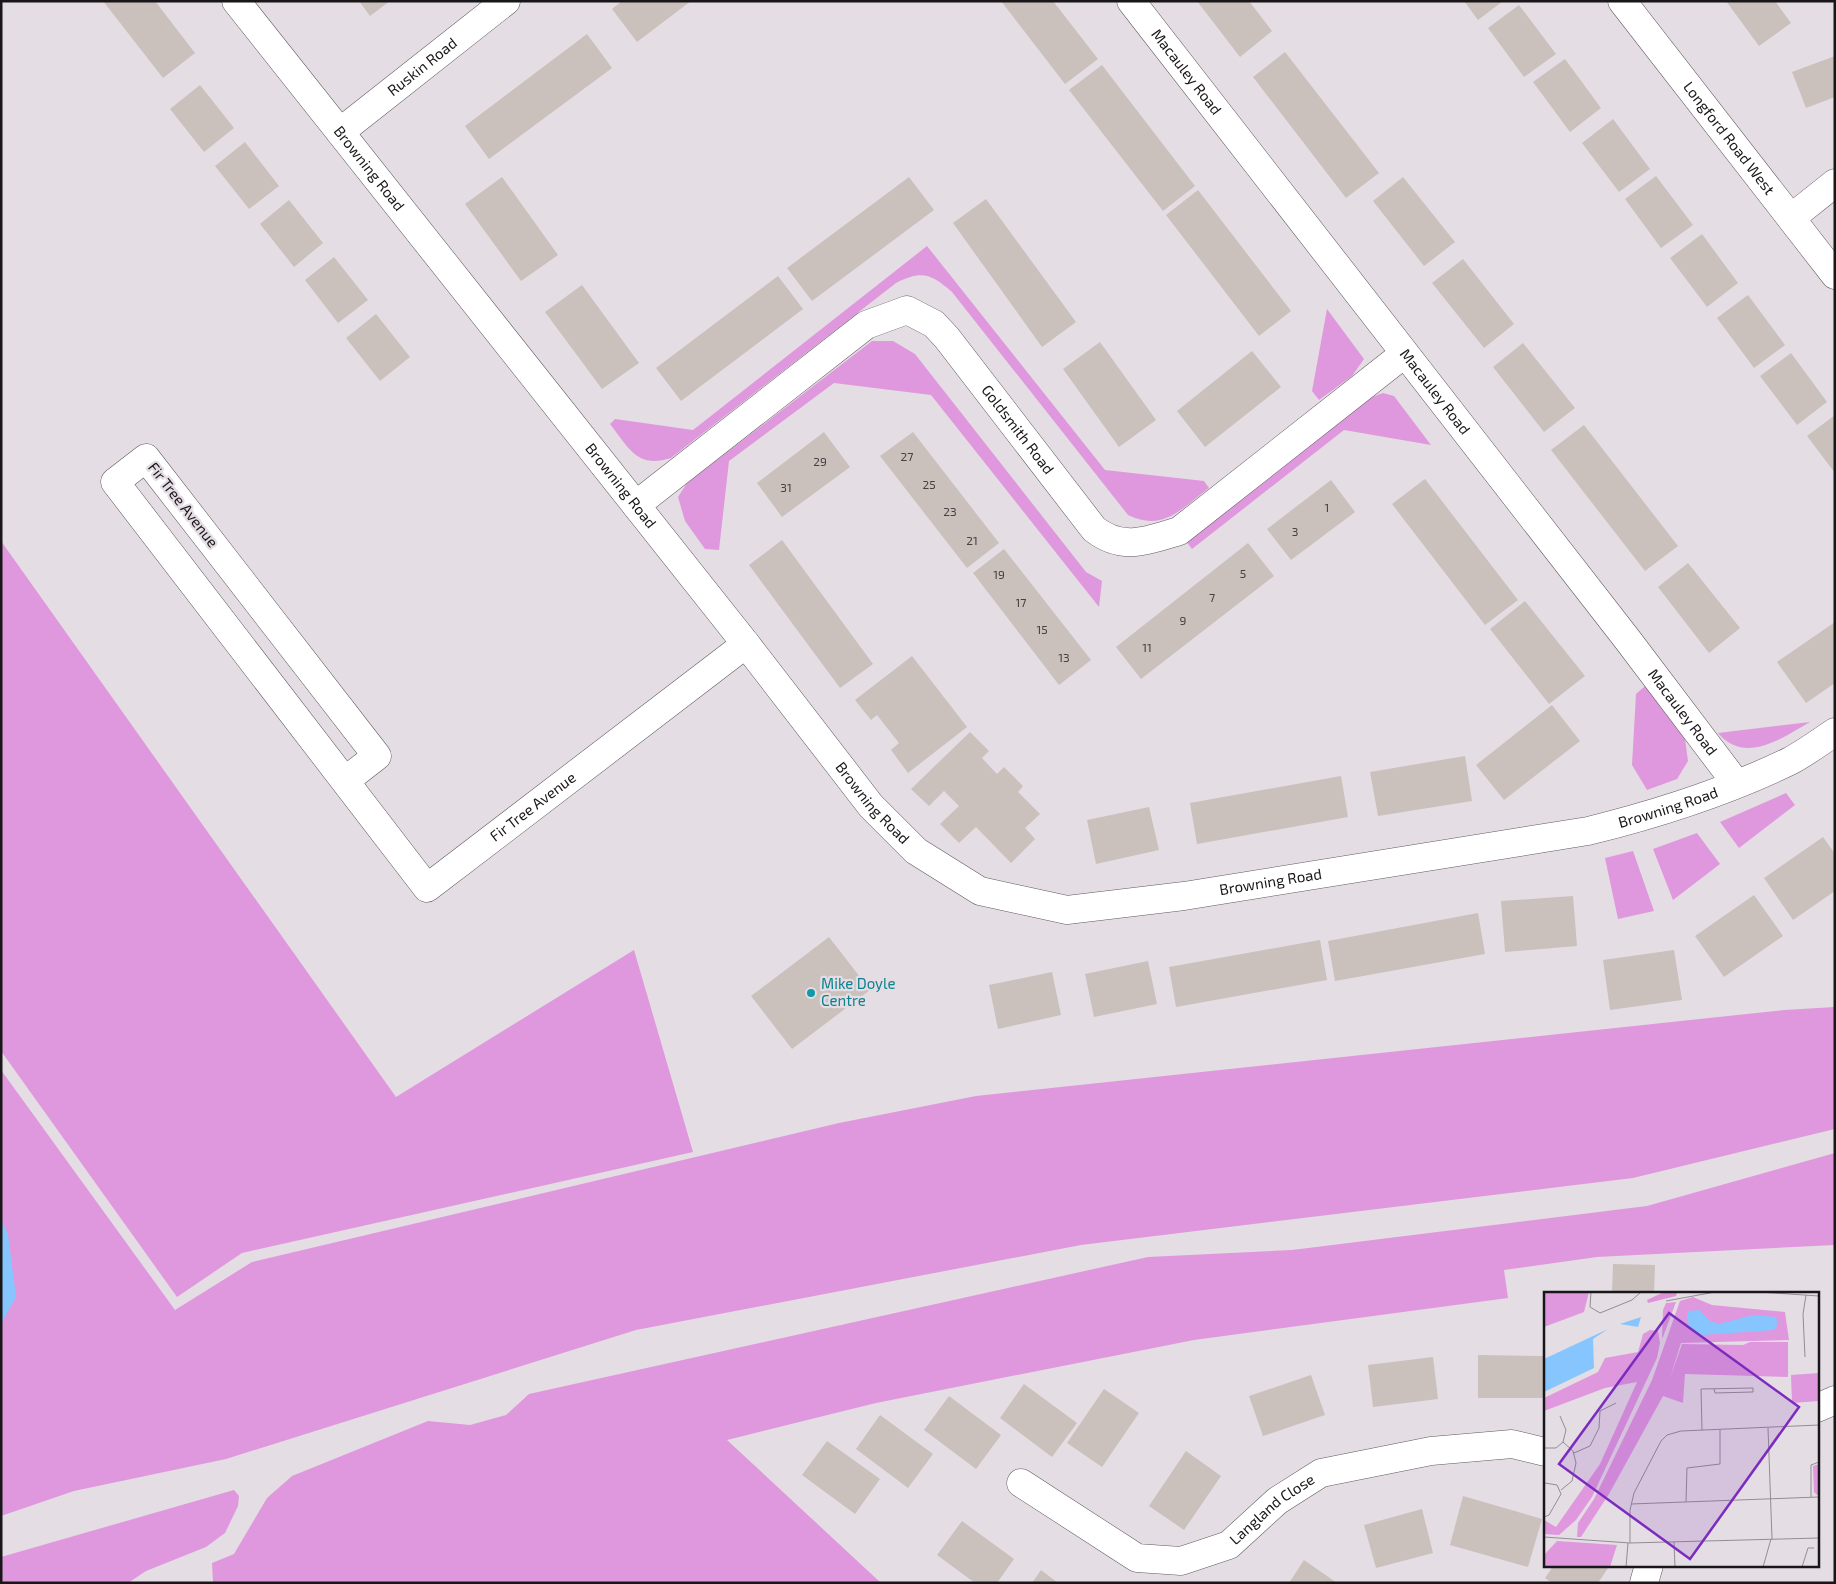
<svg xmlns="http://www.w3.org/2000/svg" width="1836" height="1584" viewBox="0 0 1836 1584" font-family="'Exo 2',sans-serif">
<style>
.green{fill:#df98dd}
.water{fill:#86c5fe}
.building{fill:#cac0bc}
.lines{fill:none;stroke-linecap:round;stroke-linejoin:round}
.minor-casing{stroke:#60595f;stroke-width:29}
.minor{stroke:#fff;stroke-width:28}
.culture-dot{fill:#0f9aa8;stroke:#e5dde4;stroke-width:2}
.labels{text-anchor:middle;stroke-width:4.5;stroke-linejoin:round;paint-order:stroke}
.number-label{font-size:12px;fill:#454042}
.street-label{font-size:15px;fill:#191619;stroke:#e5dde4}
.culture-label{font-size:15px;fill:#0d838f;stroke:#e5dde4;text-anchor:start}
.inset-road{fill:none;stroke:#938d93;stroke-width:1}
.view{fill:#7b2cbf;fill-opacity:0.15;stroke:#7b2cbf;stroke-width:2.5}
.inset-edge{fill:none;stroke:#191619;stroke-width:2.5}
</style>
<rect width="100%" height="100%" fill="#e5dde4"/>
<path class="green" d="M927,246L1105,470L1204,481L1209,488C1181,509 1163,532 1128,515L952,292C931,274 922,270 896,283L671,458C637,469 629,448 610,424L615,419L693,430Z
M1327,309L1364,359L1352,376L1319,400L1312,391Z
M872,341H893L915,354L1086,572L1102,581L1099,607L931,395L834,383L729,461L719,550L705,549L685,521L678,497L687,483Z
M1383,393L1394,396L1431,445L1344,430L1192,549L1186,541L1369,398Z
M1,541L396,1097L634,950L693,1152L242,1253L177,1297L1,1051Z
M1645,686L1685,739L1688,761L1677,779L1647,790L1632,765L1636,694Z
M1810,722C1782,738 1745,765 1718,733Z
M1786,793L1795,805L1739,848L1720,822Z
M1697,833L1720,864L1673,900L1653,849Z
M1633,851L1654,911L1618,919L1605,858Z
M1835,1007V1129L1633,1178L1081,1245L636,1330L226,1459L74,1491L1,1516V1070L175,1310L252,1262L839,1123L976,1096L1784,1010Z
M1835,1153V1245L1597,1257L1504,1270L1508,1298L1194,1340L876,1403L727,1440L881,1583H213L212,1563L234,1554L267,1498L292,1476L428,1421L470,1425L506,1415L529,1394L1148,1257L1292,1250L1647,1206Z
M234,1490L239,1496L238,1506L225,1533L206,1547L146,1571L128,1583H1V1557Z"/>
<path class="water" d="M1,1220L8,1234L16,1297L1,1324Z"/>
<path class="building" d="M103,1H155L195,53L163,78Z
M359,1H390L370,16Z
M622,1H691L637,42L612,9Z
M1001,1H1053L1098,59L1065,84Z
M1197,1H1249L1272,31L1240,57Z
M1464,1H1503L1478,20Z
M1726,1H1775L1791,23L1759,46Z
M1519,5L1556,54L1524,77L1488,28Z
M587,34L612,68L489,159L465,126Z
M1285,52L1379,173L1346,198L1253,77Z
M1835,56V97L1806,108L1792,72Z
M1565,59L1601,108L1570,132L1533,82Z
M1102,65L1195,186L1163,211L1069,90Z
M200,85L234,128L204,152L170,109Z
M1613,119L1650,169L1619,192L1582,143Z
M245,142L279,186L249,209L215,166Z
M1656,176L1693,225L1661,248L1625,199Z
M502,177L558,255L521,281L465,204Z
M909,177L934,210L812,301L787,268Z
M1403,177L1455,242L1424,266L1373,201Z
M1198,190L1291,311L1259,336L1166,215Z
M986,199L1076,322L1042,347L953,223Z
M289,200L323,243L294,267L260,224Z
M1702,234L1738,283L1707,307L1670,258Z
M334,257L368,300L338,323L305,280Z
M1463,259L1514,324L1484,348L1432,283Z
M778,276L803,309L681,401L656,368Z
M582,285L639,363L602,389L545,312Z
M1748,295L1785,345L1754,368L1717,318Z
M376,314L410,357L380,381L346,338Z
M1100,342L1156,420L1119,447L1063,369Z
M1523,343L1575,408L1544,432L1493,367Z
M1252,351L1281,387L1205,447L1177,411Z
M1791,353L1827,402L1797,425L1760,376Z
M1835,415V473L1807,436Z
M1584,425L1678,546L1645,571L1551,450Z
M824,432L850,467L782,517L757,483Z
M913,432L999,543L967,568L880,456Z
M1425,479L1518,600L1485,625L1392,504Z
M1331,480L1355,512L1291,560L1267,529Z
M782,540L873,664L840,688L749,565Z
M1248,543L1274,576L1141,679L1116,647Z
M1004,549L1091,660L1059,685L973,573Z
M1688,563L1740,628L1709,653L1658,587Z
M1525,601L1585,676L1549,704L1490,629Z
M1835,622V683L1806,703L1777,662Z
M912,656L967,727L908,773L891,750L899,743L877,715L871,720L855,700Z
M1552,705L1580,741L1504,800L1476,765Z
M970,732L989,751L982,758L997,774L1004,767L1023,786L1018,792L1040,814L1025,828L1035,839L1011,863L976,827L959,843L940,824L959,806L944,791L929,806L911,789Z
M1465,756L1472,801L1378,816L1370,772Z
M1341,776L1348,817L1197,844L1190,803Z
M1149,807L1159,850L1096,864L1087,820Z
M1823,837L1835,854V891L1793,920L1764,878Z
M1754,895L1783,936L1724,977L1695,936Z
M1573,896L1577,946L1505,952L1501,901Z
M1478,913L1485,954L1335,981L1328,941Z
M829,937L870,990L792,1049L751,996Z
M1320,940L1327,980L1176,1007L1169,967Z
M1674,950L1682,1000L1610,1010L1603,960Z
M1148,961L1157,1004L1094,1017L1085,974Z
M1052,972L1061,1015L998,1029L989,985Z
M1613,1264L1655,1265L1654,1293H1612Z
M1478,1355L1543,1356V1398H1478Z
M1433,1357L1438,1399L1373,1407L1368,1365Z
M1311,1375L1325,1415L1263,1436L1249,1396Z
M1024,1384L1077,1423L1052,1457L1000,1418Z
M1104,1389L1139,1413L1102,1467L1067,1443Z
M949,1396L1001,1435L976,1469L924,1430Z
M880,1415L933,1454L908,1488L856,1449Z
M827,1441L880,1479L855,1514L802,1475Z
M1186,1451L1221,1476L1184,1530L1149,1506Z
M1463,1496L1542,1519L1528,1567L1450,1545Z
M1422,1509L1433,1553L1376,1568L1364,1525Z
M962,1521L1014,1559L997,1583H975L937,1555Z
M1304,1560L1337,1583H1289Z
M1554,1565H1610L1598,1583H1552L1545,1578Z
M1041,1570L1058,1583H1032Z"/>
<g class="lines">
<g class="minor-casing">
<g id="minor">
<path id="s1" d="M236,1L746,644L871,806L916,851L980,891L1067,910L1184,896L1588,831C1657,814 1726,792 1790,761C1805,753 1820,742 1835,732"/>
<path id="s2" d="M1131,1L1627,639L1736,783"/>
<path id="s3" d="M1622,1L1835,275"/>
<path id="s4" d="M340,132L506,1"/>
<path d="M1791,218L1835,183"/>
<path id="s5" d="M636,505L866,325L907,310L934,324L947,338L1094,529C1123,552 1149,540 1179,531L1404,354"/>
<path id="s6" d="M346,780L377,756L146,458L115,482L427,888L746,644"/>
<path d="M1817,1408L1835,1400"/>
<path id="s7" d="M1021,1483L1137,1558L1181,1561L1229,1545L1277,1501L1321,1473L1431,1451L1512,1444L1545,1452"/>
<path d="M1644,1583L1649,1565"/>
</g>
</g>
<use href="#minor" class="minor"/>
</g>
<circle class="culture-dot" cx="811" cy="993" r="5"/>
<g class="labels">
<g class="number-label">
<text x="907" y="461">27</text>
<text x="820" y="466">29</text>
<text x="929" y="489">25</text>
<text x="786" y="492">31</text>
<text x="1327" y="512">1</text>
<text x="950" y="516">23</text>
<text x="1295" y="536">3</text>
<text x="972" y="545">21</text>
<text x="1243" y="578">5</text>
<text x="999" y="579">19</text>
<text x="1212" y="602">7</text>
<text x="1021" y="607">17</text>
<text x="1183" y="625">9</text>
<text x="1042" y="634">15</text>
<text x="1147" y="652">11</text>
<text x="1064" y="662">13</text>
</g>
<g class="street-label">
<text dy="5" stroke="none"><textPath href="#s4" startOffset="105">Ruskin Road</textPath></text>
<text dy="5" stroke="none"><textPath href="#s2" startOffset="90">Macauley Road</textPath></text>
<text dy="5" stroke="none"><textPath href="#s3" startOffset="174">Longford Road West</textPath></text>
<text dy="5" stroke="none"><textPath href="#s1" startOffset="214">Browning Road</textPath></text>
<text dy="5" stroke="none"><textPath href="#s2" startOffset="495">Macauley Road</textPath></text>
<text dy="5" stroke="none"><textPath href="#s5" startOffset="501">Goldsmith Road</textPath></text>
<text dy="5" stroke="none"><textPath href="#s1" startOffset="619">Browning Road</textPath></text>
<text transform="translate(183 505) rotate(52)" y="5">Fir Tree Avenue</text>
<text dy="5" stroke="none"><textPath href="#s2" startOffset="900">Macauley Road</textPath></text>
<text dy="5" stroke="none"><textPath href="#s1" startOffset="1024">Browning Road</textPath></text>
<text dy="5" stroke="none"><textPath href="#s6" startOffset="1101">Fir Tree Avenue</textPath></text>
<text dy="5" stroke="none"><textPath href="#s1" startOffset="1864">Browning Road</textPath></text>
<text dy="5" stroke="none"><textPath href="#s1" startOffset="1459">Browning Road</textPath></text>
<text dy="5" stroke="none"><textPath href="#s7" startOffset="289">Langland Close</textPath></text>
</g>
<g class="culture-label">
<text x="821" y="989">Mike Doyle<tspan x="821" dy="17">Centre</tspan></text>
</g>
</g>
<g transform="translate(1544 1292)">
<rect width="275" height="275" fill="#e5dde4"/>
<path d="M0,0H45L40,20L0,35ZM149,5L168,13L241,20L245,48L137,51L126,86L138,52L199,53L206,50H244V85L141,82L139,111L119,104L65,202L37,245H33L34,231L50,207L108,88L136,9ZM132,10L119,45L118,46L119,18L122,11ZM106,38L114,39L116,51L113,66L48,205L32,228L15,243L0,242V228L12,235L56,172L93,90L61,96L0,119V106L54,80L61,66L94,60L99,42ZM275,81V109L248,111L247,83ZM275,172V203H273L270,200L269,174ZM13,249L73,253L66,275H0V263Z" fill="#df98dd"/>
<path d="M120,0H133L132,4L104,11L103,8Z" fill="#dd92da"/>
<path d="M155,18L166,29L175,32L209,23L232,25L234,32L230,38L158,43L148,39L143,29L144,19ZM97,25L94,35L76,32ZM64,37L49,47L50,76L0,100V67Z" fill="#86c5fe"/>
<path class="inset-road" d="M47,0L46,15L56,21L88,8L97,0M215,0L275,4M122,9L171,0M261,65L259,22L262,3M224,136L228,247M158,138L157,97L209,96V100L171,101L170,97M0,156H12L19,150L22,138L16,124M30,161L46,154L55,136L56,119L72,111M17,198L28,189L32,171L29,159L19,150M267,205V173L275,170M142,210L143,176L176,172V138M87,212L275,205M0,225L5,223L17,202L13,193L1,191M0,245L86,251L275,246M130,250L131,275M86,251V218L90,201L117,149L123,143L137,139L275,133M82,275L84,251M219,275L227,247M258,275L264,256H270"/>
<path class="view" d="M125,21L255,115L146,267L15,172Z"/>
<rect width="275" height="275" class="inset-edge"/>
</g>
<rect width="1836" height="1584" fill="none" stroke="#191619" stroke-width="5"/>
</svg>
